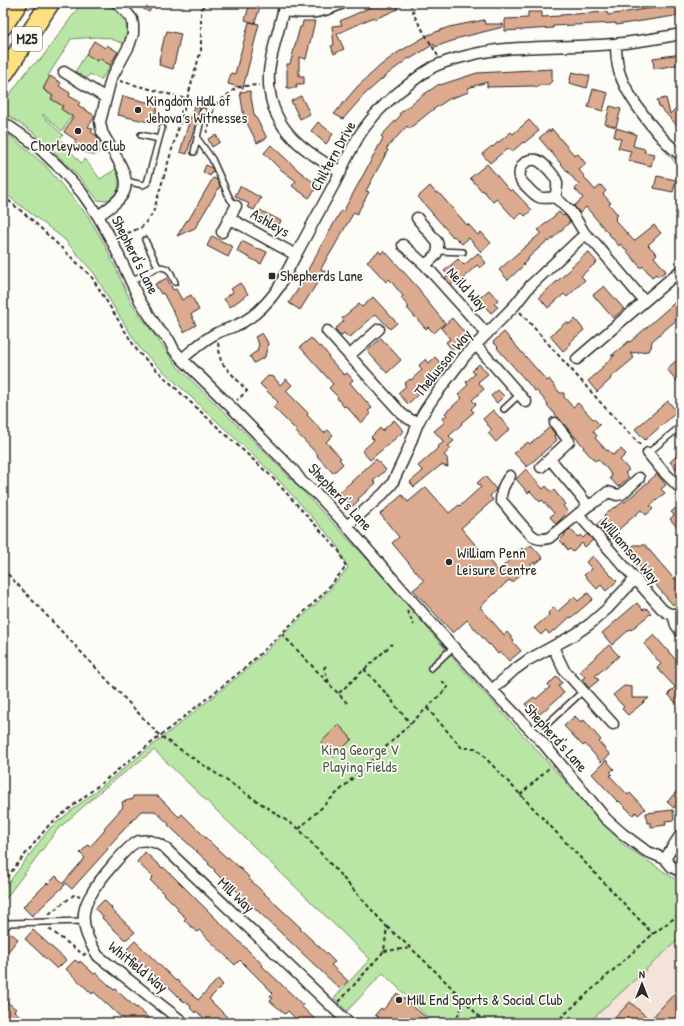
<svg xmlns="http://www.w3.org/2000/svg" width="684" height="1026" viewBox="0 0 684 1026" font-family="'Patrick Hand',sans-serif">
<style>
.built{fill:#f3e3d8}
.green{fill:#b9e6a4;stroke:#728868}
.building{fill:#dcaa8f;stroke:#2b2b2b}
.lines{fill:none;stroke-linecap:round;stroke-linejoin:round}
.lane-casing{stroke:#2b2b2b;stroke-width:8}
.street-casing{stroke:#2b2b2b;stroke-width:13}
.highway-casing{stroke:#2b2b2b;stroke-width:21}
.path{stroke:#2b2b2b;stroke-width:2;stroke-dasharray:4 3;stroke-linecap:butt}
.lane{stroke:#fdfcf7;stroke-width:5}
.street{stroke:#fdfcf7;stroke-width:10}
.highway{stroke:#fde080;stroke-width:18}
.poi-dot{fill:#2b2b2b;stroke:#fdfcf7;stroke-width:1.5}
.labels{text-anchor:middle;stroke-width:3.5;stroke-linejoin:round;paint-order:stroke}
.shield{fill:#fdfcf7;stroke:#6a6a68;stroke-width:1}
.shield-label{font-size:14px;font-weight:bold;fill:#2b2b2b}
.poi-label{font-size:15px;fill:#2b2b2b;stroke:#fdfcf7;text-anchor:start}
.street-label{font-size:15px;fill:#2b2b2b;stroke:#fdfcf7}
.park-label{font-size:15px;fill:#4e5a49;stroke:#fdfcf7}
</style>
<rect width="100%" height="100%" fill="#fdfcf7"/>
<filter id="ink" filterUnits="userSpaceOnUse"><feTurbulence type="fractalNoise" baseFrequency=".025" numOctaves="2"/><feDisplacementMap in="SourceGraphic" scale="8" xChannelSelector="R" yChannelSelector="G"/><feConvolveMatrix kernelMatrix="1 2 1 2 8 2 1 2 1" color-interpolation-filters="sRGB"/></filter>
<g filter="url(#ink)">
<path class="built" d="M681,937V1023H588Z"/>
<path class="green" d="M80,3H107C116,11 127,18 127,31C127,36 127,39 125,44L108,38L97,37L70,39V41L48,76L50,77L43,89L53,96L52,99L62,106L61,109L72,116L62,131L43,114L42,115L63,135L60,139L81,163L85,159L100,179L116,169C118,174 119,177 119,182C119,193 109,203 98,200L78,176L37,135L3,112V104L7,98L30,67L41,59L78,8Z
M297,3H327C318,7 304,10 297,3Z
M86,54L97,61L99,58L111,65L101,80L90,74L86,79L75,72Z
M3,131L9,135L45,165L88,216L105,245L132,304L177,366L279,466L370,562L467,674L624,845L681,883V937L588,1023H434L383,973L347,1011L334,998L370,959L154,750L102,790L57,830L3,902V890L50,828L246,670L321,599L348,568L335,542L272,473L141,350L115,309L94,273L64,239L3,192Z
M98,139L104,149L93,156L90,152Z
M666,147L681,158V169L666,152L665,149Z"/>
<path class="building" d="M134,3H154L149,12Z
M250,3H261L255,23L245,20Z
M380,3H396L398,9L375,19L374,17L337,34L344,49L334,54L331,46L334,45L332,26L342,25L340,21Z
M657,3H681V15L616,25V23L553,26V28L505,31V19L528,18V12H542V17L560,16V15L607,12L608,15L658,7Z
M484,20L485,24H503V27L455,39V40L435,47L434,44L410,59L409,58L389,73L365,94L343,119L334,114L357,87L381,65L397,53L428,35L449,27Z
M303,21H315L306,59L299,57V76H304V84H296L297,88H287V64H290L300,27H302Z
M249,22L259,24L243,88L228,84L231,73L235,74Z
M167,31L181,34L173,69L159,65L160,61H159L160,56L165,35H166Z
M94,41L105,48L107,45L118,52L110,65L99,58L97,61L86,54Z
M681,54V64L654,69L653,58Z
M552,69V81L548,85H539L536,87L534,86L487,87V82L468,88L469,92L449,99L431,111L409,129L407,126L386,149L388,150L366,191L369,192L357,214L354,212L330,254H329L321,269L326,272L321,281L319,280L300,310L289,303L308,274L306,273L329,232L341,211L343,212L374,155L383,138L381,136L400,116L399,114L420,97L439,84L440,85L477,73Z
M572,72L590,76L587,88L569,83Z
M50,76L61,83L59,86L70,93L69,96L80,102L78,105L95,116L88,127L93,129L91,132L97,136L98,139L89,154L73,145L76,140L64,132L73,117L61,109L63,106L51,99L53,96L44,90V87Z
M593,89L608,93L603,111L588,107Z
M250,91L254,114L267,138L257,143L244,117L240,92Z
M123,96L158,105L153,123L118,115Z
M301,96L310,114L300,119L291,101Z
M666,98L670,114L681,103V130L659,106L657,100Z
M194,106L200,108L187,154L180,152Z
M610,106L621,109L616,127L605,124Z
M529,120L539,131L524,143L523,142L512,152L508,148L490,163L482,154L492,146L493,147L498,142H499L511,132L513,134Z
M318,122L333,134L326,144L311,131Z
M616,128L636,134L633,146L645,149L644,152L654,154L651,166L628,160L631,151L618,148L621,139L614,137Z
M552,129L575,156L578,154L586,164L579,170L584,176V177L595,190L601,185L606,191L603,194L611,203L609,204L618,215L615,218L616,219L615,220L634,241L654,225L661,233L648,245L657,254L654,257L666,271L658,277L656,274L652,277L643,266L641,268L621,244L619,246L586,207L580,213L574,206L583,198L575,189L579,185L539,138L549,130L550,132Z
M216,135L220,142L212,147L208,139Z
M271,145L298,170L318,186L309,198L292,186L296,181L279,168L264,153Z
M487,164L510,191L512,189L532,210L525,216L522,213L515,219L497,199L493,202L483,190L482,191L470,178Z
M206,165L212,168L213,171L210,176L203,172Z
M657,176L676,180L673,192L654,188Z
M213,178L217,180L220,186L195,228L177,236L187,220L188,221Z
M240,186L261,198L254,210L247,207L249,204L235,196Z
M430,186L436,193L438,192L467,225L468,224L478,235L481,232L491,243L481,252L469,238L462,244L454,236L453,237L418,197Z
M260,210L281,221L276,230L255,219Z
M559,212L563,216L564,215L566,216L570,222L568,223H569L549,242L547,241L528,258L529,259L523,264L524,265L508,280L499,270L511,259L541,233L538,230Z
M212,236L233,247L228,257L207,246Z
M242,241L257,249L258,248L267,252L261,264L237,251Z
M384,250L419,289L423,295H422L445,323L434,333L428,327L426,329L407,308L409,307L401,298L403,296L389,279L386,282L367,261L379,251L381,254Z
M588,252L597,262L581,276L585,280L567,297L564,294L548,308L539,297L571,269L570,268Z
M478,253L486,263L480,268L477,265L465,276L466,277L456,285L454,282L451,285L445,278L448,275L444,271L458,259L464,265Z
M167,278L173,290L176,289L182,300L191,295L199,310L191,314L196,325L184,332L163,293L161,294L155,284Z
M240,283L248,294L230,307L224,299L233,292L231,289Z
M604,286L624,309L613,318L593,295Z
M489,290L498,300L494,304L498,307L491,313L478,299Z
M373,297L397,323L390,329L376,314L349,338L344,333L341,336L335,329L344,321L342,318L359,304L362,307Z
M681,297V316L652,341L651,348L648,351L630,353L634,358L610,378L611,379L597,392L588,381L602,369L601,368L615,355L611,356L629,341L630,342Z
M452,318L470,339L459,349L457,346L452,350L446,342L450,339L441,328Z
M575,319L584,330L569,343L570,345L563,351L550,336L566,322L569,324Z
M504,332L547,381L549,379L560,393H564V397L573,407L578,403L593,419H594L600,425L593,431L597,436L595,438L607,451L608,450L613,455L621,449L626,454L620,460L629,470L625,473L629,477L618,487L610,478L612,476L608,470L598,459L595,461L583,448L584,447L547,405L548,404L536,390L535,391L497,348L498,347L493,342Z
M262,333L268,343L265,357L254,363L250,356L257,351L259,344L255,337Z
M311,338L319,347L321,346L329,356L328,357L344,375L347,373L353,380L350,383L372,408L368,411L371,414L361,423L346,406L344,407L337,398L338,397L329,388L333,384L300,347Z
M381,338L401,360L387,373L367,351Z
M681,356V386L667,369Z
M435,357L444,367L430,378L432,381L408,404L398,393L406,386L404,384L410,379L411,380L422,370L419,365L426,359L429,363Z
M479,364L488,374L478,382L484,389L472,400L476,404L471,409L474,412L461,423L462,424L449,436L454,441L448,446L451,448L444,455L447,458L448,467L441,465L414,487L410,482L423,471L418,466L438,448L437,447L444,442L434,431L445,422L442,419L447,415L445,413L462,398L458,394L468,385L466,382L475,374L472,371Z
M268,376L274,377L280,385L286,379L292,385L286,391L308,413L307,415L324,433L328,430L333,435L326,442L341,458L339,459L343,464L333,473L317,456L318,455L295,431L296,430L273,407L278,402L260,384Z
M498,390L504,396L497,403L491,396Z
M668,401L677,412L645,440L635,429Z
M493,410L510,429L496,442L488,433L492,430L483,419Z
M394,420L404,431L370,460L362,451L374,440L371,437L380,428L382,431Z
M550,427L555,434L554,435L557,440L527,467L514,453L528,442L530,444Z
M681,452V475L670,462Z
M376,459L386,470L373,481L376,483L358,499L359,500L352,507L339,493Z
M526,469L543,489L546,486L551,492L554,490L565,504L563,506L568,512L556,524L550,517L554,513L542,500L540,502L530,491L528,493L516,479Z
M657,474L666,485L661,489L665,493L650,506L653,509L646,515L641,510L617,531L616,534L610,540L596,525L605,517L604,515L614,507L615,508L624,501L625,502Z
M485,476L496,489L495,491L490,496L493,500L461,528L498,571L522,548L524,551L531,545L543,558L535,564L534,562L512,582L509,580L480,607L504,635L507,632L514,640L513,642L521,651L509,661L501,652L498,654L490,644L489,645L467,620L453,633L413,590L424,581L392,543L399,537L380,514L402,495L408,502L426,487L449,513L459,505L460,506L481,487L477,483Z
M681,504V532L670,519L674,515L671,512Z
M570,529L578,537L580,535L583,538L587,534L593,540L585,547L582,543L573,552L570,549L568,550L560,540L565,535L564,534Z
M634,545H645L674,579L675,578L681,585V598L673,605L627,552Z
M593,556L611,576H612L617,581L606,591L601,585L597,589L584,575L592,569L586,562Z
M588,593L593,599L571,618L570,617L555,631L554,630L549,634L546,630L541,635L534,628L549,615L548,613L554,607L557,612L574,597L578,601Z
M637,603L643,610L646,608L651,613L631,630L630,629L612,645L602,633Z
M654,635L681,666V709L668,694L675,687L657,668L661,664L644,644Z
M609,645L619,656L595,676L599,680L589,688L582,679L585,677L580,671Z
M557,676L562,683L558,686L564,693L540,714L535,709L532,712L525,704L534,697L536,699L550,687L548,685Z
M624,686L632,687V698H649L628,715L622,709L624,707L613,695Z
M575,716L581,722L584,720L601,740L599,742L610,755L601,762L585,744L583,746L564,726Z
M339,725L352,739L334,757L321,742Z
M606,760L614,769L610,772L612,774L610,776L628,795L630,793L645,809L638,815L636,812L633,815L619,801L618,802L592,774Z
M681,786V800L674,808L667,802Z
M133,796H158L179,817L182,814L210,842L227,858L228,857L239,867L249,877L248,878L301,928L300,929L327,954L335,962L331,965L348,981L340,989L240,894L223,878L222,879L214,871L215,870L208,864L209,863L168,825L169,824L155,811H141L107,848L108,849L72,889L64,882L85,858L80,853L88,845L90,847L105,830L104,828L123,807L122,802L133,799Z
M673,810L674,820L665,821L666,825L651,827V823H647L646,813Z
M145,852L162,868L163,867L175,878L198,901L263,965L262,966L303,1005L301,1006L319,1023H300L288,1011L285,1014L270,1001L273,998L270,996L273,993L240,960L235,965L199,930L197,932L184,920L186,918L177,910L178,908L150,880L153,877L137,862Z
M56,876L65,885L32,916L23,907L47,883L48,884Z
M104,900L112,908L111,909L135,932L127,939H124L102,918L103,916L95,909Z
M33,930L66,960L57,969L25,939Z
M8,931L18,939L3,958V935L5,934Z
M135,941L176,981L177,980L198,1000L218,979L223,985L209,999L233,1023H209L196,1011L195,1013L190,1008L191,1006L186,1002L185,1003L165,983L164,985L127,949Z
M75,960L79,963L80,961L94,974L96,973L114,990L115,989L136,1008L137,1007L154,1023H127L94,992L92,994L66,969Z
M681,989V1014L672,1023H610L630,1002L650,1020L675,993L676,994Z
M397,993L433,1023H373L378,1017L375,1015L381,1008L383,1010Z
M3,999L16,1009L14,1011L29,1023H3Z"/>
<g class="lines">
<g class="lane-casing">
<path id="lane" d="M203,111L197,138L212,159L230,199L236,206
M141,135L159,139
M194,152L197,138
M126,181L143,185L147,183L162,128
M438,251L463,252
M158,267C170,267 170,272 175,282
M131,281L158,267L145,240
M504,409L520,394
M648,453L681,426
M431,668L448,652L454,648
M545,726L583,691
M3,931L9,923L84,921"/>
</g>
<g class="street-casing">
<path id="street" d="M285,3C282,16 279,29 275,42C273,52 270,61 269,72C266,124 299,149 341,172
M283,11C309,14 319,14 343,3
M616,44C616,53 617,63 619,71C626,96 660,140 681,155
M64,72L106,98
M3,122L36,145L62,170L82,193L98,216L112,241L140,301L159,330L169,340L174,350L182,359L230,406L294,471L302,482L317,494L347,526L413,602L492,690L543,743L606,819L623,834L646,851L665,859L672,867L681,872
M555,197C540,199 538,199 528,188C525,185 521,182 520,178C518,168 525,158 536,160C541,161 544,165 548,169C558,180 559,182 555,197L571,212L576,219L585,234L595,243L644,301
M98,216C106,210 120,201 124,192C126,188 126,181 125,177C123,165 108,144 102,132L100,122L111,79L129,46L133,34V25L132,19L128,14L117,3
M229,218L296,255
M417,218L437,242C441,254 433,258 425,265
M222,232L236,206
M403,245L425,265L487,334
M327,331L402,414L409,419L418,423
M476,345L526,402
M350,355L379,329
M182,359C193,350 204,339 217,333C223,330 231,328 237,325C255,317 268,303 279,287C296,254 314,221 332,188C343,168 351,146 365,127C378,109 395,94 413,81C419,76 426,71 433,67C452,58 485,51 506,49C542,46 579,47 615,44C637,42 659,38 681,34
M577,359L681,270
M648,453L662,470L681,489
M541,467L569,441L555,423
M510,476C504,484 501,490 501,500C508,508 528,535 536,538C541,540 545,539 549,538L588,506L579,494L550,459
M588,506L598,500L608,492L617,495L622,494L639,478
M578,514L661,608C667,614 674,617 681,611
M347,526L383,494L392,484L407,452L418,423L424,412L434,397L465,356L515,305L530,286L585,234
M673,615L676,625L681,632
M553,647L564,670L583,691L613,724
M492,690L514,670L528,660L574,635L590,624L607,609L630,584L636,580
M665,859L681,834
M184,1023L98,956C90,943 82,929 84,913C85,906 88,899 92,893C97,883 129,843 139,841C149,839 157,842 165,848L349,1023"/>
</g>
<g class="highway-casing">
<path id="highway" d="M3,26L18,3
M3,75L50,3"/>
</g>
<path class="path" d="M410,3L416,19L438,56
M120,81L187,99L201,50V10L205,3
M206,131L207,132L215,105
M3,196L31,219L91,276L138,352L188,400L270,475L339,551L346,567L321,596L245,668L49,825L3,882
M121,236L142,227L153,213L187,99L215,105L236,88L244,86L260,85
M520,312L609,412L642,447
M218,343L221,362L247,391L237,400
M3,569L160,736L299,829
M407,611L414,625
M282,634L349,705
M326,666L324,668L329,683
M364,669L392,700L394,704L411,724
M339,693L392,644
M427,708L462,748H476L653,934
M520,795L550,767
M49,914L75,894L80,896
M387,927C422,957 454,989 485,1023
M49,929L84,955L86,953
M384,951L411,948
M339,1002L384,951L387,927L299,829L427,708L448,687L440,679
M454,1023L465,1001
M555,1023L653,934L681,913"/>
<use href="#lane" class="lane"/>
<use href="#street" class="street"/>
<use href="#highway" class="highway"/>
</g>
</g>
<g class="poi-dot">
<circle cx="138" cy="110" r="4"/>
<circle cx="78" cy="131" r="4"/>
<rect x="268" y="272" width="8" height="8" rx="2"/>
<circle cx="449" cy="562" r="4"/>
<circle cx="399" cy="1000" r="4"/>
</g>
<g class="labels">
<rect class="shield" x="12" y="27" width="30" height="24" rx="3"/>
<g class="shield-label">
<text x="27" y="44">M25</text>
</g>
<g class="poi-label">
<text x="146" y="106">Kingdom Hall of<tspan x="146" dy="17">Jehova's Witnesses</tspan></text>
<text x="78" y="151" text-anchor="middle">Chorleywood Club</text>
<text x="280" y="281">Shepherds Lane</text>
<text x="457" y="558">William Penn<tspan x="457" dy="17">Leisure Centre</tspan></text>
<text x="407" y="1005">Mill End Sports &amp; Social Club</text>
</g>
<g class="street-label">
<text transform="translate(333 156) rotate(-61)" y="5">Chiltern Drive</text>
<text transform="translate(270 223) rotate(29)" y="5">Ashleys</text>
<text transform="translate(135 255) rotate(63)" y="5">Shepherd's Lane</text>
<text transform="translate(467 289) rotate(48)" y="5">Neild Way</text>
<text transform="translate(443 363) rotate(-51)" y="5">Thellusson Way</text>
<text transform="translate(340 497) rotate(47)" y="5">Shepherd's Lane</text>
<text transform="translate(630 551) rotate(49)" y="5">Williamson Way</text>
<text transform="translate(556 738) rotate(48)" y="5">Shepherd's Lane</text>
<text transform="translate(236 895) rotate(43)" y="5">Mill Way</text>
<text transform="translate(138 967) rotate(39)" y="5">Whitfield Way</text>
</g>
<g class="park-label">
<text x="360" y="755">King George V<tspan x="360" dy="17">Playing Fields</tspan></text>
</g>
</g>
<rect width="684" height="1026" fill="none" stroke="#fdfcf7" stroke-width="16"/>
<rect x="8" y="8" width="668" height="1010" fill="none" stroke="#2b2b2b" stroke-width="1.5" filter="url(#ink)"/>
<g transform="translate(642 984)" stroke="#fdfcf7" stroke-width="3" paint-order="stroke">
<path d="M0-3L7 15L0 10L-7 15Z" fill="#2b2b2b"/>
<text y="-6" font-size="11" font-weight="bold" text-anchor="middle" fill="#2b2b2b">N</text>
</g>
</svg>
